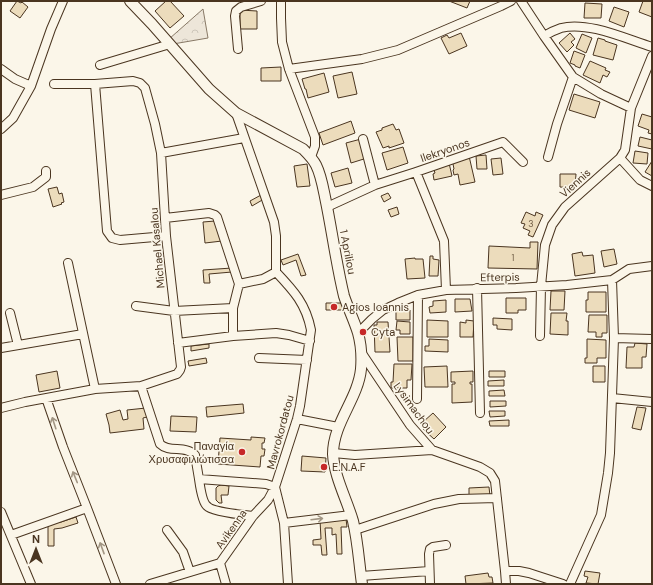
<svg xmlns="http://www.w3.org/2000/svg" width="653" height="585" viewBox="0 0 653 585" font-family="'DM Sans',sans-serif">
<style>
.forest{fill:url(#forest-crowns);stroke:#887966}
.building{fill:#ecdcbc;stroke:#4a3520}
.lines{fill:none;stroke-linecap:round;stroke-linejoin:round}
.minor-casing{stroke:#4a3520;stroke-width:10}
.major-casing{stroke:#4a3520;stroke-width:12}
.minor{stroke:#fbf6e9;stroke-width:8}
.major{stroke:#fbf6e9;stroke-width:10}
.oneway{stroke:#a29684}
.poi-dot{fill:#c62828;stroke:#fbf6e9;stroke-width:1.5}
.labels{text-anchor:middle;stroke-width:3;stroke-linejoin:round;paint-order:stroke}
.number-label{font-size:9px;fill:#725f47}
.street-label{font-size:11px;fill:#4a3520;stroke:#fbf6e9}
.poi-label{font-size:11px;fill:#4a3520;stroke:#fbf6e9;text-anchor:start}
</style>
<defs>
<pattern id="forest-crowns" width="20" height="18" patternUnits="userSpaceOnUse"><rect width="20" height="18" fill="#ede6d9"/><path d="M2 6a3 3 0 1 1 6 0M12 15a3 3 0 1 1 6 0" fill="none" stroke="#cdc6ba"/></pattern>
</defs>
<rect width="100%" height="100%" fill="#fbf6e9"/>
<path class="forest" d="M203,9L208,38L173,44L169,39Z"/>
<path class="building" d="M17,1L21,3L22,2L28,7L20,18L10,11Z
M166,1H170L184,16L170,28L155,11Z
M449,1H470L467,8Z
M643,1H652V17L639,12Z
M585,3L602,4L601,18H584Z
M614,7L629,12L624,27L609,21Z
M240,10L257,11V29H240Z
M461,33L467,46L449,54L441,38L447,35L449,38Z
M570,33L575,39L571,42L574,45L567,52L559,43Z
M582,34L592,38L586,53L576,48Z
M598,38L605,40V41L617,45L613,60L593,55Z
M574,51L585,55L580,68L575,66V65L570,63Z
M590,61L606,68L605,70L610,72L607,77L603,75L600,83L583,75Z
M281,67V81H261V68Z
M352,72L357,94L338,98L333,76Z
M324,73L329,92L308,98L306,89H305L302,79Z
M574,94L600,102L595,118L569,110Z
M642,114L652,117V134L648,133L649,130L638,126Z
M351,121L355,133L323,145L319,133Z
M393,124L396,130L399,129L404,143L389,148V146L383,148L376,132L382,130V128Z
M640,137L652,140V149L638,146Z
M361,139L367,158L351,163L346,143Z
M403,147L408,163L387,170L382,153Z
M635,151L648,153L647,164L633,163Z
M486,155L487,169H477L476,156Z
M469,156L475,182L460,185L458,174L454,175L453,170L454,169L452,159Z
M501,158L503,174L493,175L491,159Z
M652,161V176L645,172Z
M449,163L452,176L434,180L433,174L435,173L433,167Z
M307,164L310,186L297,187L294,166Z
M348,168L352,183L335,187L331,173Z
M560,174H576L575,188L560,187Z
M57,187L59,194L62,193L64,202L61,203L62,204L53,207L48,189Z
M388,193L391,198L384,202L381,196Z
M261,195L264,199L252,206L250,201Z
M397,207L399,214L391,217L388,210Z
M526,212L535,216L536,212L543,215L533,237L528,235L530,231L523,228L525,224L521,223Z
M215,221L222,241L205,243L203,222Z
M530,242H538L537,269L488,268L489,246L530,248Z
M614,249L617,264L604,267L601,251Z
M582,252L583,256L593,255L595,273L575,276L572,254Z
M298,254L306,275L301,276L296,260L283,265L281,260Z
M430,256H433V259L439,260L438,276H429Z
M415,258V259H423L425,278L407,279L405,259Z
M232,268V272L209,274L210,283H204L203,270Z
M551,291H565L564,310H550Z
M588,292H606V312H586V300H588Z
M506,298H526V310H518V313H506Z
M455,299H470L472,311L455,312Z
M446,300V312L430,313L429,307L433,306V301Z
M326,303H343V310H326Z
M396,310H410V320H396Z
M551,313H567L566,321H568V335L550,334Z
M589,315H607V333H602V337H596V332H588Z
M493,318L512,319V330L497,329V325H493Z
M427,320L448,321V337H427Z
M466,320L474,321L473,337H460V322L466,323Z
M397,321L410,322V334H400V330H396Z
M377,322H388L390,352H375L374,325H377Z
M397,337H413V361H398Z
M429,339L448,340V352L425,351V346H429Z
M587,339L606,340V358H597V363H585V358H587Z
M635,343L647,344L646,357H642V368H626L627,347H634Z
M209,344V348L191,351V346Z
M206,358L207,363L189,366L188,361Z
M394,364H412L411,380H407V388H391V382H393Z
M447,366L448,387H425L424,367Z
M593,366H605V382H593Z
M57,371L60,388L39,392L36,375Z
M473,371V382H470V384H472V402L452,403V384H455V382H451V372Z
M489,371H505V377H489Z
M504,380V386H488V381Z
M504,390L505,396H489V391Z
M490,401H506V406L490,407Z
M243,404L244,413L207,417L206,407Z
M637,407L646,408L641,430L632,428Z
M146,408L147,417L143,418L144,429L110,433L109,425L106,414L120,410L123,420L128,419L127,410Z
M489,411H505V416L490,417Z
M433,413L446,427L434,439L423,429L427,426L423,422Z
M171,416L197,417L196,432L170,431Z
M509,420V426H490L489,421Z
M251,437L265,438L264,443H262V449H265L264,456H261L260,467L218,464L220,438L251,440Z
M302,456L326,458L325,472L301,471Z
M221,485L229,486L228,495H221L222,503H219L216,500V488L218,486Z
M489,487L490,496L469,497V488Z
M76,517L78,523L62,528L54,529V546H48V523L61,522Z
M346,519L347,527H341L342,554H337L336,534L332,535V528H325L327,555H322L321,545H313V540L321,539L320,520Z
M585,571L600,573L598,584L586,583L588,577L584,576Z
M488,573L489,577H492L493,583L466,584L465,576Z"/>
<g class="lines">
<g class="minor-casing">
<path id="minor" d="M281,1V18L282,42L289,69L315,137V146L311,157
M521,1L544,36L573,77L601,94L631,108
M544,36C549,33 555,30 561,28C588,21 626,39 652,47
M238,49L235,16L236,11L241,7L261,1
M100,65L170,44
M1,69L15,79L31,86
M289,69L362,59L398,50L501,6L511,1
M95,84L107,231L112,238L120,240L166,236
M236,113L274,222L276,236V272C294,291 306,304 311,330L300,406L297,419L275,487L284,523L288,584
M1,129L13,118L31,86L51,29L63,1
M161,153L244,138
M548,157L557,124L573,77
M620,158L640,180L652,186
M375,185L416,172
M1,195L33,187L46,177V171
M327,207L375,185L363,139
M165,218L209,213L215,215L217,217L239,284L233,308V336
M68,263L95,389
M239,284L263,279L276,272
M477,288L480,413
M446,290L444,241L416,172L503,142L523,162
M136,306L174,311L233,308
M10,313L18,345
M358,333L372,319L383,310L398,303L418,295L446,290L516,288L567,285L612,280L629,269L652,266
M540,336L541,286L545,245L552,225L565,207L620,158L625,150L631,108L652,56
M614,338L652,339
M178,343L233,336L276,333L289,335L310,341
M1,348L83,334
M361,352L410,425L432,450L480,467L490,473L495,481L505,571L506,584
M259,358L307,360
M141,386L160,444C169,453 186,445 195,455L199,479L266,484L275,487
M46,398L63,447L87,508L116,584
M612,398L652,402
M417,399L418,295
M1,408L25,402L95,389L141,386L177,374L180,370L181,367L166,236L161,153L155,124L145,88L140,83L133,81L95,84H54
M297,419L338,427
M333,453L355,455L432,450
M199,479C200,486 202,502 207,506C212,512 244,515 253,516
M1,512L31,584
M284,523L351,515
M167,530L183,552L190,572
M355,530L434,504L459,499L497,498
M11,535L87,508
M220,563L226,584
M505,571H519L529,573L563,584
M361,576L429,571
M150,584L220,563L253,516L268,500L275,487
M430,584L429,554L430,549L433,547L446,545
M570,584L601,515L608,473L610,453L614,338L612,280"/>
</g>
<g class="major-casing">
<path id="major" d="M130,1L152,24L209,89L236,113L303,149C308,154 313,159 316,165C321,175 323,187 325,197C332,230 336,263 344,296C348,308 354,320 358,333C361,344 362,357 361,369C358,399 333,423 333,454C334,476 347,500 353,521C358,542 359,563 362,584"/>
</g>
<use href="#minor" class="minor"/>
<use href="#major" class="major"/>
</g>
<defs><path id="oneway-shaft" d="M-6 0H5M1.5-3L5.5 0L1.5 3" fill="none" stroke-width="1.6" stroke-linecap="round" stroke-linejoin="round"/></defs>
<g class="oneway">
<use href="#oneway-shaft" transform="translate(54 423) rotate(-108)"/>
<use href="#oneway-shaft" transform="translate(75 477) rotate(-112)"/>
<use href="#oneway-shaft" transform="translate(317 519) rotate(-7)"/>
<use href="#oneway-shaft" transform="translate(102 548) rotate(-110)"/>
</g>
<g class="poi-dot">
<circle cx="334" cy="307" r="4"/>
<circle cx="363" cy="332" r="4"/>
<circle cx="242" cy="452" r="4"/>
<circle cx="324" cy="467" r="4"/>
</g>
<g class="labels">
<g class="number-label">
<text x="531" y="227">3</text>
<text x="513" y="261">1</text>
</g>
<g class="street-label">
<text transform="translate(445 150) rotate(-19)" y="4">Ilekryonos</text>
<text transform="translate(575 183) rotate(-42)" y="4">Viennis</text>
<text transform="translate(157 248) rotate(-95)" y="4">Michael Kasalou</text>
<text transform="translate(348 252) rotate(79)" y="4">1 Apriliou</text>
<text transform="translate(500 277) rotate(-1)" y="4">Efterpis</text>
<text transform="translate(414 408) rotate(54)" y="4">Lysimachou</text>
<text transform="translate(280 432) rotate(-75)" y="4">Mavrokordatou</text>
<text transform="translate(231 529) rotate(-55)" y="4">Avikenna</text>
</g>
<g class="poi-label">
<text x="342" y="311">Agios Ioannis</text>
<text x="371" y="336">Cyta</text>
<text x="234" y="450" text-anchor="end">Παναγία<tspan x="234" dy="13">Χρυσαφιλιώτισσα</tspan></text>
<text x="332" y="471">E.N.A.F</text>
</g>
</g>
<rect width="653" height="585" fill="none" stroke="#4a3520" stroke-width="4"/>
<g transform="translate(36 549)" stroke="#fbf6e9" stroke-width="3" paint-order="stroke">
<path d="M0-3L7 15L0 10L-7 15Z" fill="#4a3520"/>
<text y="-6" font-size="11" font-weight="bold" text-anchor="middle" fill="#4a3520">N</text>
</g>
</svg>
